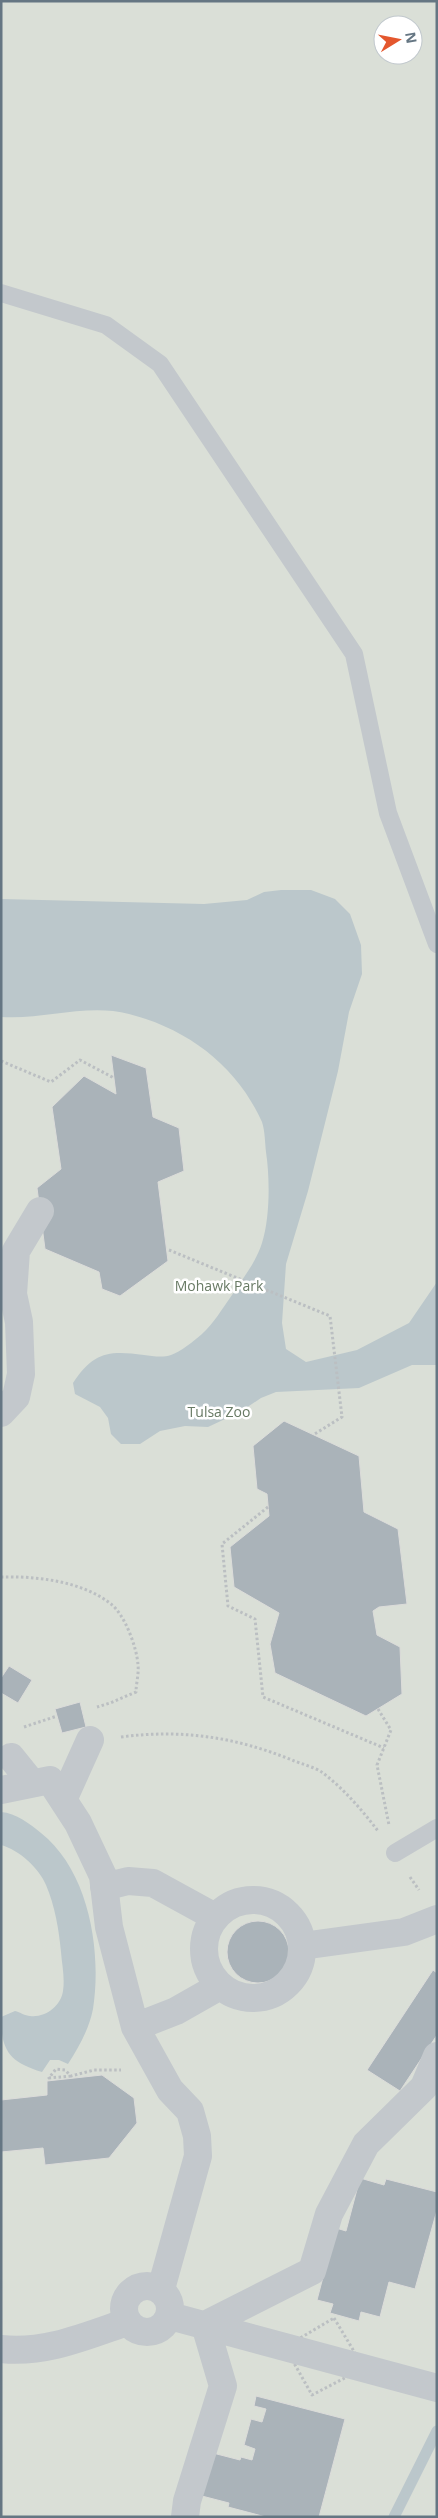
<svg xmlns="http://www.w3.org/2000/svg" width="438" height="2518" viewBox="0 0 438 2518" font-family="'Open Sans',sans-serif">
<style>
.green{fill:#dadfd7;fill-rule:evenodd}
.water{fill:#bbc7cb}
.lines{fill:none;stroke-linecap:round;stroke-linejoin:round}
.stream{stroke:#bbc7cb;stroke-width:11}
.building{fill:#aab3b9;stroke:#dcdcda}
.path{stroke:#bbbfc2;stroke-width:3;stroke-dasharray:2.5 2.5;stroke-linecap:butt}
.lane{stroke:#c3c8cc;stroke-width:18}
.street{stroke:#c3c8cc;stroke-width:28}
.labels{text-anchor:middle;stroke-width:5;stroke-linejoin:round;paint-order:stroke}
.park-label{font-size:14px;fill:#687a64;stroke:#fff}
</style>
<rect width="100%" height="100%" fill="#fafaf8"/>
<path class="green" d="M1,1H437V2517H1ZM383,25H413V55H383Z"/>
<path class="water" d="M281,890H311L335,899L350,914L361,945L362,974L349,1012L338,1071L308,1191L286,1264L282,1323L286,1349L306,1362L357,1350L409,1323L437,1282V1365H412L359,1388L276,1392L261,1398L240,1412L208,1427L185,1426L160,1431L140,1444H121L111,1434L108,1418L100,1407L75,1394L73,1383C93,1352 109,1350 144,1355C152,1356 163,1358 171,1355C180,1352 194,1341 202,1334C214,1323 222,1309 232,1295C243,1278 256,1262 262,1243C270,1218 270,1178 266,1152C265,1143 265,1131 262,1122C237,1066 188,1029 129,1014C87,1003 44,1020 1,1017V899L204,904L247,900L264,892Z
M1,1812C16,1813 30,1824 41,1833C89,1871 102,1951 93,2009C89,2029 79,2047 68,2064L59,2060H50L42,2072C9,2062 1,2050 1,2017L15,2011C20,2012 25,2016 30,2016C45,2018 61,2006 63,1991C65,1978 62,1965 61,1952C59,1930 55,1906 46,1885C39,1868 19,1850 1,1845Z"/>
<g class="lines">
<path class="stream" d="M394,2517L437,2431"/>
</g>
<path class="building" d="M111,1055L146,1068L153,1117L179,1128L184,1171L158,1182L168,1261L120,1296L102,1289L99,1272L45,1249L37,1188L61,1169L52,1107L84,1076L116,1094Z
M284,1421L359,1456L364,1512L398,1529L407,1604L379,1607L373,1611L377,1635L400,1647L402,1694L366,1716L275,1673L270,1644L279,1613L234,1587L230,1547L269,1516L267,1494L257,1489L253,1446Z
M9,1666L32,1680L18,1703L1,1693V1678Z
M80,1702L86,1727L62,1733L55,1709Z
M227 1952a31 31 0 1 1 62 0a31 31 0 1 1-62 0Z
M433,1970L437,1973V2035L400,2091L367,2070Z
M102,2075L134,2098L137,2123L109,2158L45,2165L43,2148L1,2152V2100L47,2095V2081Z
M360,2178L384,2185L386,2179L437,2192V2210L415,2289L389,2282L380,2317L361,2312L359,2321L330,2313L333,2304L317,2300L336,2228L346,2231Z
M256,2396L345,2419L319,2517H266L228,2507L229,2503L198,2495L209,2452L240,2460L241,2457L252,2460L255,2449L244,2445L251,2419L262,2422L266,2409L254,2406Z"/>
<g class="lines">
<path class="path" d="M1,1061L51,1082L80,1060L114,1078
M169,1250L330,1316L342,1417L313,1435
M268,1507L222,1544L228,1606L255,1619L263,1697L384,1748
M1,1577C36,1576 82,1581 111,1604C125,1615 137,1648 138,1665C139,1674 136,1684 136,1692L110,1703L97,1707
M378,1709L391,1730L377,1765L389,1825
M24,1727L57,1716
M121,1737C182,1729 235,1737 292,1760C301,1764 315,1767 323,1773C344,1789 362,1810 378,1831
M410,1877L419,1890
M71,2076L49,2078L56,2069L65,2070L71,2076L94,2070H121
M334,2318L364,2368L312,2395L285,2347Z"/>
<path class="lane" d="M1,293L106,325L160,364L354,654L388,813L437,944
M395,1853L437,1828"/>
<path class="street" d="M1,1413L16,1397L21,1374L19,1322L13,1294L16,1251L40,1211
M11,1757L32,1783
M1,1790L50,1780L78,1823L103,1876L109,1927L135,2027L170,2090L190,2111L197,2136L198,2156L161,2289
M63,1800L90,1740
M104,1887L128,1881L153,1883L215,1917
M204 1949a49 49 0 1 1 98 0a49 49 0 1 1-98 0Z
M302,1946L404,1932L437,1919
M135,2027L176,2011L220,1986
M124 2309a23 23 0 1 1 46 0a23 23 0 1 1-46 0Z
M170,2316L437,2388
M1,2349C45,2354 86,2336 127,2322
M185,2517L187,2501L223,2386L205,2325L312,2271L329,2214L366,2144L424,2087L437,2056"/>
</g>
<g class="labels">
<g class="park-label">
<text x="219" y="1291">Mohawk Park</text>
<text x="219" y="1417">Tulsa Zoo</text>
</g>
</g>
<rect width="438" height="2518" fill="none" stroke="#657683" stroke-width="5"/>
<g transform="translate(398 40) rotate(80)"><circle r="24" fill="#ffffff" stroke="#c1c8cd"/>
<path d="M0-4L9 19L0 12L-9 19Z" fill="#e4572e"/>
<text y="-8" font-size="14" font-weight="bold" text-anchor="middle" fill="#657683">N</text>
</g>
</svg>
